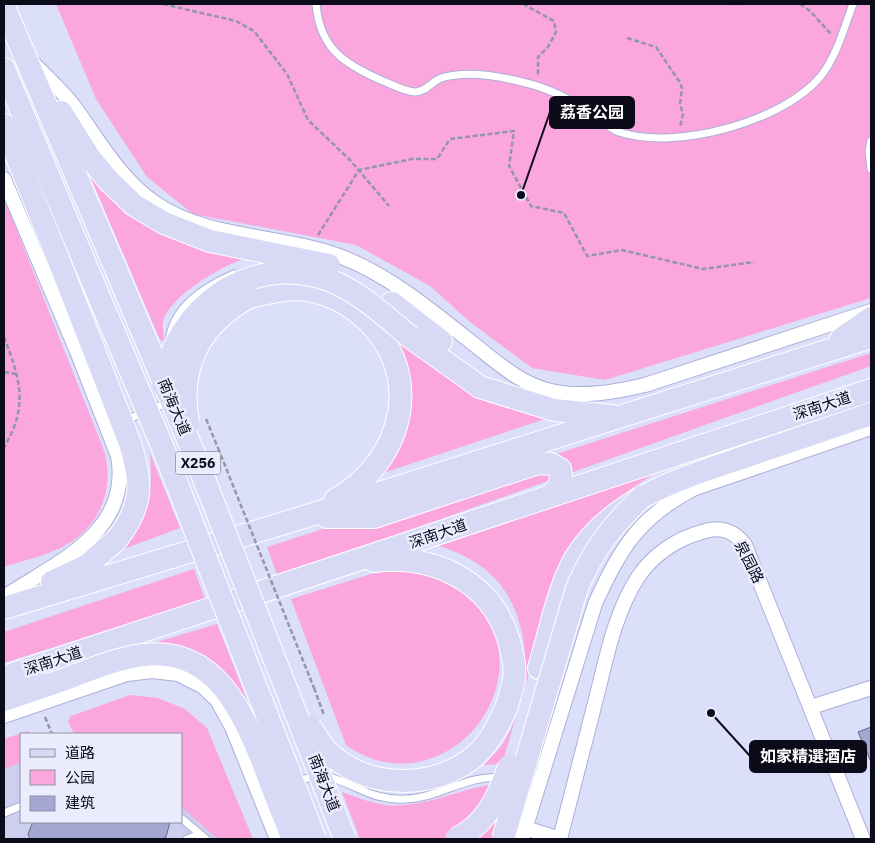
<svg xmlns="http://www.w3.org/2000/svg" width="875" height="843" viewBox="0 0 875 843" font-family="'IBM Plex Sans','Noto Sans SC',sans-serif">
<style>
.built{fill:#cccfed}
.green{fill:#fba6dd}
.building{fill:#a3a7d1;stroke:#65678e}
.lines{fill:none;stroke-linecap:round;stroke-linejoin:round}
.service-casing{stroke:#abafd9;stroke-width:9}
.minor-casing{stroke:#abafd9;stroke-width:16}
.primary-casing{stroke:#fff;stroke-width:24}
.path{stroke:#9395ab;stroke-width:2.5;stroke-dasharray:5 2.5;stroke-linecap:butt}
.service{stroke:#fff;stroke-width:7}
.minor{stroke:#fff;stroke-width:14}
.primary{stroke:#d8daf5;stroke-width:22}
.primary-bridge-casing{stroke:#fff;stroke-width:24;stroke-linecap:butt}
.path-bridge{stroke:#9395ab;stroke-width:2.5;stroke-dasharray:5 2.5;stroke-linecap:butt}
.primary-bridge{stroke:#d8daf5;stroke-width:22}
.labels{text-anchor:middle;stroke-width:5;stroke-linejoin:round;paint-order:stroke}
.shield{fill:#ebedfe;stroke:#4e4f5e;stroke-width:1}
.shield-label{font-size:14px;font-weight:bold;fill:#0b0b1a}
.street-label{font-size:15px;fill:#0b0b1a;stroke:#ebedfe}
.leader{fill:none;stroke:#0b0b1a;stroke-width:2}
.callout-dot{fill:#0b0b1a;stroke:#ebedfe;stroke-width:2}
.callout{fill:#0b0b1a;stroke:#0b0b1a;stroke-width:2}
.callout-label{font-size:16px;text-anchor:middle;font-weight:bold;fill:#fff}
</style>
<rect width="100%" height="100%" fill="#dcdff9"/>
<path class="built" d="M21,763V822H181V807L218,839H4V769Z"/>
<path class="green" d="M56,4H871V298L605,380L532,368L470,322L430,286L356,245L193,214L147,177L96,99Z
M87,169L223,252L243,259C219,268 171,295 163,321C162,327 164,336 164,341L160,340Z
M4,198L103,448C116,485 101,526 66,545C47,556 24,560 4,567Z
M380,318L473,390L557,415L377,475L399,441Z
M871,353V366L278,577L267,547Z
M150,453L180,528L110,554C119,545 131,536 138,526C152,505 152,477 150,453Z
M667,465L632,488L604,512L555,586L502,764L484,765C490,758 499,750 504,742C532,696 534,626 499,583C483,563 458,552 434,544Z
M194,569L205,599L4,663V632Z
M390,570C414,571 438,574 459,588C533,637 498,746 418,762C392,767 367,760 346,745L291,599L371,574Z
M217,624L247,700C213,653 204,650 147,645Z
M130,695L158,698L185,709L207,728L253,839H218L181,807V734H74L68,721L71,716Z
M28,731L30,734H21V763L4,769V739Z
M496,784L500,820L494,839H360L342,792C356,797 371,803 386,805C423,809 460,788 496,784Z"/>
<path class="building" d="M871,727V762L858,732Z
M33,822H170L166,837L161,839H30L28,834Z"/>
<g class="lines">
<g class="service-casing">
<path id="service" d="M316,4C320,49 344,64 383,81C393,85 403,91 415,92C426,92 431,82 441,78C467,70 500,76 526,83C551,89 570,99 591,113C600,119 609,128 619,132C675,151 783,122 821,76C837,55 844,28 853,4
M871,141L869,151L871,169
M169,342C172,307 204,287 234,274
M124,421L169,402
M296,782C306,778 318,774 329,777C358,785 372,801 406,799C439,798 468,774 502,778
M4,813L21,806
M181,818L206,839
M187,839L200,834"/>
</g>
<g class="minor-casing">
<path id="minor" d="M34,64C47,77 61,90 73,105C99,140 118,177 155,203C209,240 282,234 342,257C390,276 431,310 471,342C497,362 518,383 551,391C581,398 615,392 645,385L871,311
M4,179L76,349L118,456C132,532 57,562 4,597
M811,707L871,688
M4,716L127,674L152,671L178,674L202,686L217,700L232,727L277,839
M525,828L560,839C572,791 585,743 597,695C607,655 615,613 638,577C653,555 676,539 702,532C719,526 734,530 745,545L863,839
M522,839L595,604C619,550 639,517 693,489L871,428"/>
</g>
<g class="primary-casing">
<path id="primary" d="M4,7L112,260
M4,69L86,266
M61,112L90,158L109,181
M4,125L65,276
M249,297C266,293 281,289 298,289C319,290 341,299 357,312C427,366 407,460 335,500
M392,303L441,341
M410,337L480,387L554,410L612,416
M841,339L871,318
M327,517H374L538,463L551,464L560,469C563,482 559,487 550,496
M374,561C432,554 490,580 508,638C512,652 516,666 514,680C512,689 509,698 507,706
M52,582L88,565L117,539
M4,608L304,517L871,337
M539,668C549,635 559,585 576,557C614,496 689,476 753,454C792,441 832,427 871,414
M4,677L871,390
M4,700L48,685"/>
</g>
<path class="path" d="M163,4L236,21L254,31L287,74L308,120L350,160L389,206
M523,4L554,21L556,32L548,47L538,57V77
M726,4H747
M800,4L810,11L831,34
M627,38L656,47L679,81L682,88L680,104L683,114L680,127
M318,235L359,170L412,159H437L450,139L514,131L509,166L531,206L564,213L587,256L622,250L703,269L754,262
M4,337C20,379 29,406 4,447
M4,372L16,374
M206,419L218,448
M314,688L324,715
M45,717L52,734"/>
<use href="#service" class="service"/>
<use href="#minor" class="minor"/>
<use href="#primary" class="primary"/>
<g class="primary-bridge-casing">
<path id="primary-bridge" d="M109,181L134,205L164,223L210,241L329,265
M112,260L197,461L345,839
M86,266L163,448L315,839
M65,276L130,443C142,482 144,505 117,539
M163,385C175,307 250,252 329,280C360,292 385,316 410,337
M188,423C178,366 199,325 249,297
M48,685C79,675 111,659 143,655C214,646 242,710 264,765C273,790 283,814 293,839
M310,727C315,734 320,743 325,749C363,790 436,791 476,755C491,741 499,724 507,706
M456,839C486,825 499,796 509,766
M503,839L577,588C594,548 612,526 643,496"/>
</g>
<path class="path-bridge" d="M218,448L314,688"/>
<use href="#primary-bridge" class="primary-bridge"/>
</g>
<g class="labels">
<rect class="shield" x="175.5" y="451.5" width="45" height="23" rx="4"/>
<g class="shield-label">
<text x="198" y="468">X256</text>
</g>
<g class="street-label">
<text transform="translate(822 406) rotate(-18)" y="5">深南大道</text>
<text transform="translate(174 407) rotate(67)" y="5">南海大道</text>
<text transform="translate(438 534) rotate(-19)" y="5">深南大道</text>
<text transform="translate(749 562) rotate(63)" y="5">泉园路</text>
<text transform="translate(53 661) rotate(-18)" y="5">深南大道</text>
<text transform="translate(324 783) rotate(69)" y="5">南海大道</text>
</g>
</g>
<path class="leader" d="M521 195L550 112M711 713L750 756"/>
<g class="callout-dot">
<circle cx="521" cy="195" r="5"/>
<circle cx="711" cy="713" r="5"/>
</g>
<g class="callout">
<rect x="550" y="97" width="84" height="31" rx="5"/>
<rect x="750" y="741" width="116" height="31" rx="5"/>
</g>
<g class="callout-label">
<text x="592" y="118">荔香公园</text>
<text x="808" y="762">如家精選酒店</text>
</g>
<rect width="875" height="843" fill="none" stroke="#0b0b1a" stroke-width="10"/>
<rect x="20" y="733" width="162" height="90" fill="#ebedfe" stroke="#9193a3"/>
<rect x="30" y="749" width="25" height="8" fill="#d8daf5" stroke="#9193a3"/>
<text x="65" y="758" font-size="15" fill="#0b0b1a">道路</text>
<rect x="30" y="770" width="25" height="15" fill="#fba6dd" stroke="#9193a3"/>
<text x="65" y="783" font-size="15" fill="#0b0b1a">公园</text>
<rect x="30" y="796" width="25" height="15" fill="#a3a7d1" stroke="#9193a3"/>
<text x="65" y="808" font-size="15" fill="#0b0b1a">建筑</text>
</svg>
